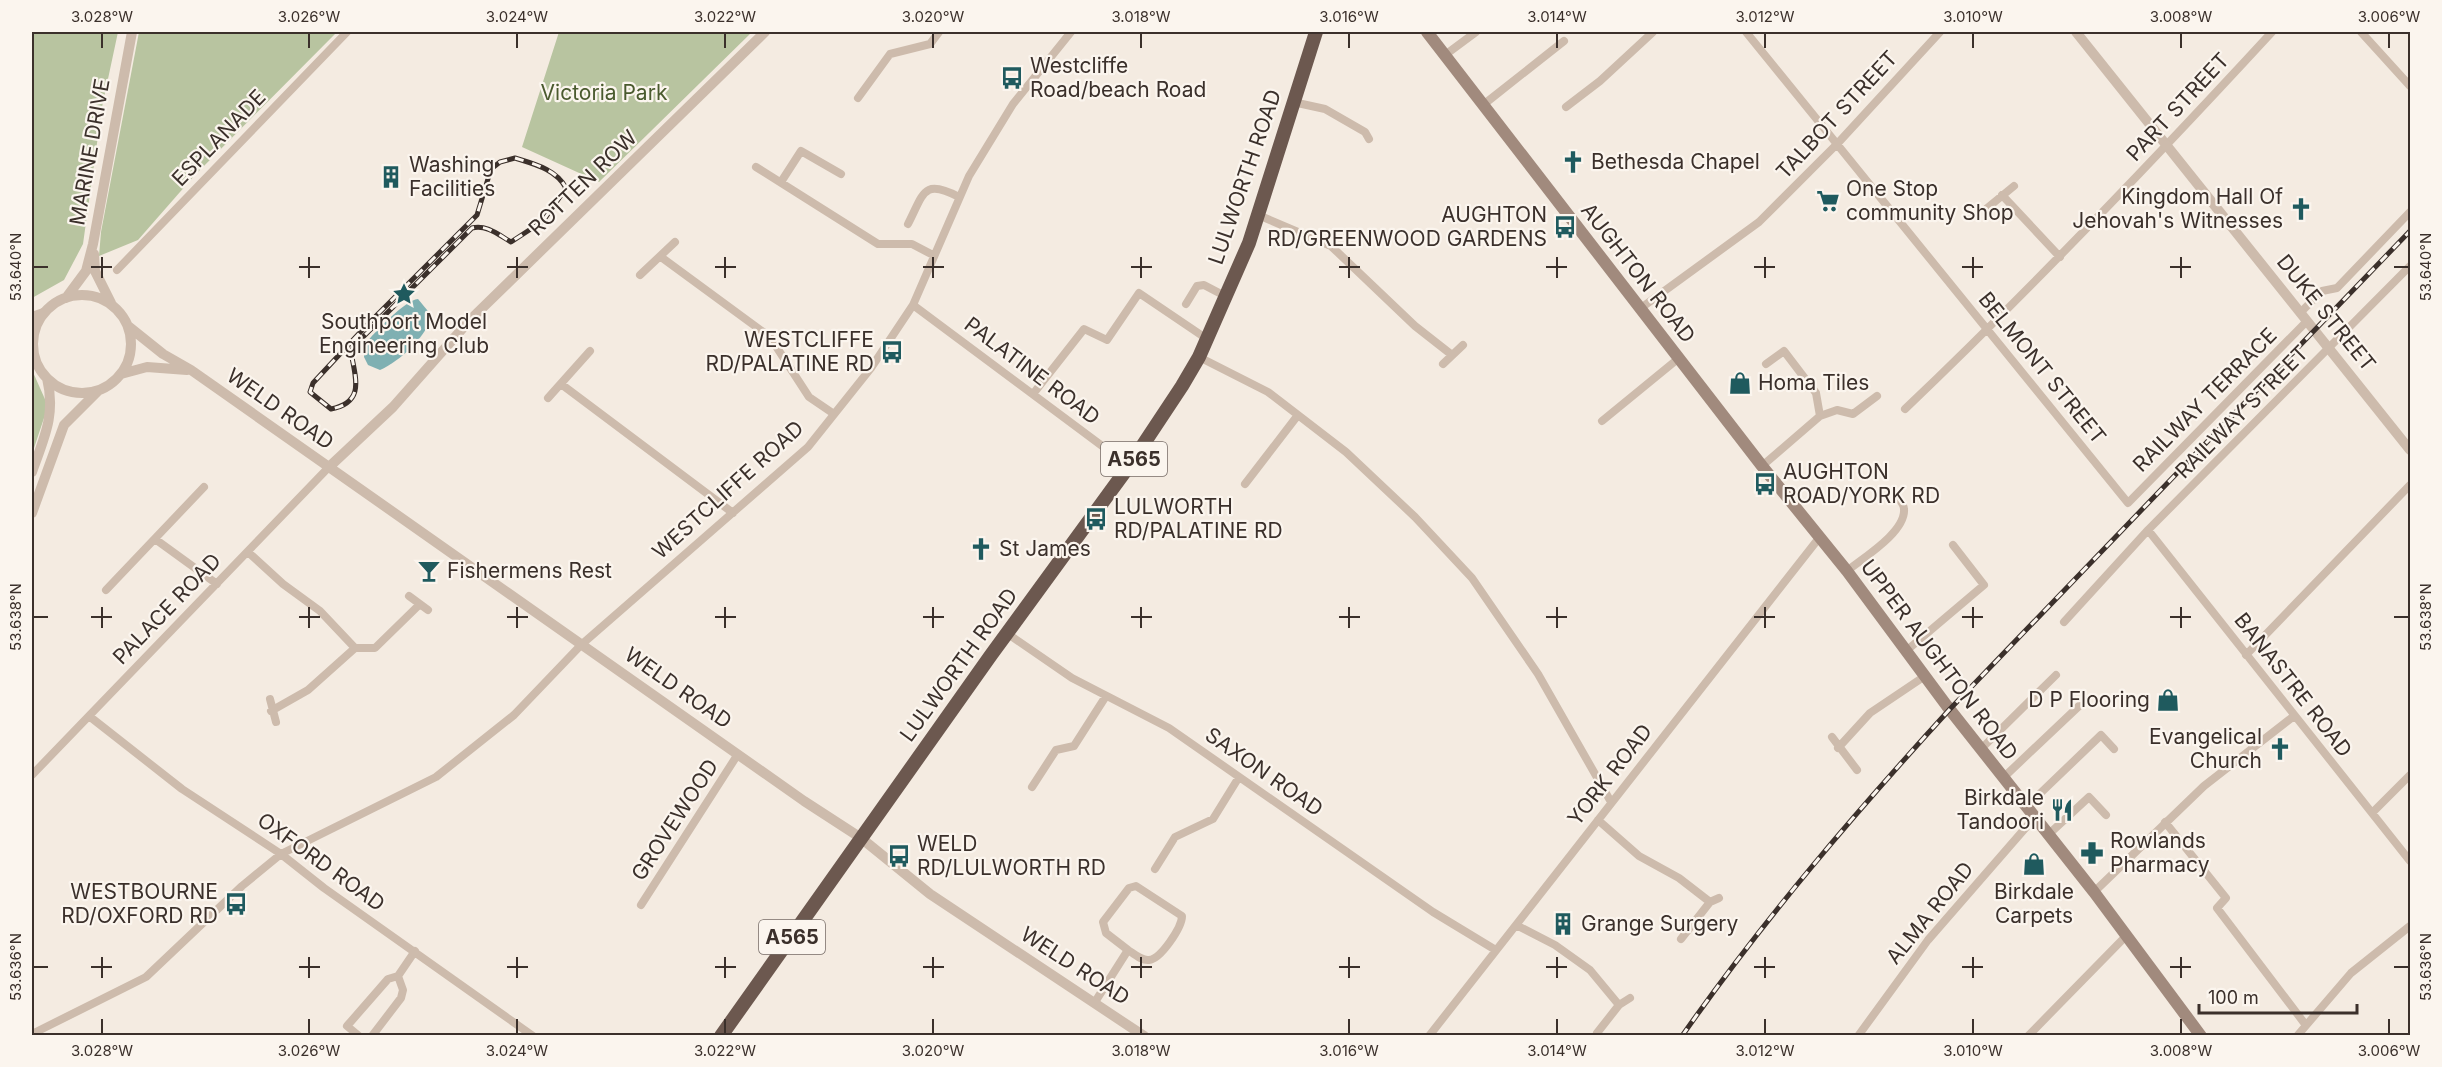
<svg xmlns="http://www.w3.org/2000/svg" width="2442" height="1067" viewBox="0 0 2442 1067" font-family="Inter,sans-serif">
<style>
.green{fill:#b8c4a0}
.water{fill:#7fb0b2}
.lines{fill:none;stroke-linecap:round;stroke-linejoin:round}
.minor{stroke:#cdbbac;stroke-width:8}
.tertiary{stroke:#cdbbac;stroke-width:10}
.secondary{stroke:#a18a7d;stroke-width:12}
.trunk{stroke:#6c584f;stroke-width:14}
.rail-casing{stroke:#3b302b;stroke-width:5}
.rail{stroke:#fbf5ee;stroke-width:3;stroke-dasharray:9;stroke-linecap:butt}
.ticks{fill:none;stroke:#3b302b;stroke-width:2}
.labels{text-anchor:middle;stroke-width:4.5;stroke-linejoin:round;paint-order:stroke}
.shield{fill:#fbf5ee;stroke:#756b66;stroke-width:1.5}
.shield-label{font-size:20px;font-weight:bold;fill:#3b302b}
.poi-label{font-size:21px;fill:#3b302b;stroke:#fbf5ee;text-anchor:start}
.park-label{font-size:21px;fill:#4a5a2e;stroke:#fbf5ee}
.street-label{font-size:21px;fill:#3b302b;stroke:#fbf5ee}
.neatline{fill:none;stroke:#3b302b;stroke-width:2}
.ticks-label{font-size:15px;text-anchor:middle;fill:#3b302b}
</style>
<rect width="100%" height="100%" fill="#f4ebe1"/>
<path class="green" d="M32,32H118L102,107L83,244L64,280L32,298Z
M139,32H337L194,176L138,240L99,256L101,232Z
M559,32H752L599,182L522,147Z
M32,370L48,406L32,454Z"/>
<path class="water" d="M418,299L432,316C425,338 400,361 380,370L368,365L364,357L365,344C374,333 405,300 418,299Z"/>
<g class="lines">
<path class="minor" d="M1746,32L2128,503L2307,321
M2361,32L2410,86
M1445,55L1476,32
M858,98L890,54L930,44L939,32
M1293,102L1325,109L1365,132L1369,139
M1483,105L1564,41
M1566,107L1600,81L1653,32
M756,167L878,244H912L933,255
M781,182L801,151L841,174
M2002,195L2060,257
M1986,209L2014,186
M1258,215L1331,246L1415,326L1452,355
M908,224C924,193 923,178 959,197
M661,257L770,337L809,397L834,414
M117,270L347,32
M640,275L675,242
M1186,304L1197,286L1204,285L1225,296
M913,305L1129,466
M1641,308L1759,222L1838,143L1940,32
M2300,313L2322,291L2337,288L2410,212
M32,316L46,311
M32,357L36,361
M1199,357L1268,392L1346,452L1415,517L1472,578L1538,674L1611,802
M1443,364L1463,345
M561,384L733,513
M1033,394L1084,329L1107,340L1139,293L1207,339
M548,398L590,351
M1905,409C2032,288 2153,161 2272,32
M1820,416L1837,410L1853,414L1877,396
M1602,421L1679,358
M1762,466L1820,416L1816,393L1784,351L1766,364
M1245,484L1298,415
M2148,530L2410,861
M155,539L217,584
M248,552L283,584L320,611L355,648L308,690L271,711
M1847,571C1863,558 1906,532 1904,509C1904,504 1898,498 1895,493
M106,590L204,487
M409,596L428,610
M2064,622L2148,530L2410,266
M1008,634L1072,678L1169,728L1433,912L1494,949
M355,648H375L419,605
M1906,651L1984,585L1953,545
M2246,655L2410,485
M270,699L276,722
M89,716L182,789L281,854L324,888L533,1036
M1832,737L1857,770
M1838,748L1870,713L1925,676
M1982,748L2056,675
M32,775L328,468
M2004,777L2079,706
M1032,787L1056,750L1074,746L1106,696
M2027,806L2101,735L2114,749
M2372,813L2410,775
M1598,820L1639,856L1679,878L1710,902
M2165,822L2226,898L2217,908L2305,1024
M2049,834L2089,797L2106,815
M1155,869L1175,837L1213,819L1239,777
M2094,892L2204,786L2294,716
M641,905L738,754
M1516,925L1555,945L1590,970L1619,1005
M1681,939L1710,902L1719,898
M1095,1002L1128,950L1106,933L1103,922L1129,888L1136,886L1182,916C1182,927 1161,959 1149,960C1142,961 1134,954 1128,950
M1597,1033L1619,1005L1630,998
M32,1034L146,977L242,886L281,854L436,777L514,715L581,645L808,447L871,368L913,305L969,176L1013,104L1071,32
M359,1036L347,1026L388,979L398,976
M372,1036L401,998L403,990L398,976L415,951
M1429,1036L1819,538
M1858,1036L1928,940L2035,817
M2028,1036L2126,936
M2297,1036L2351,973L2410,926"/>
<path class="tertiary" d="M2076,32L2410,450
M94,254L95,271L111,303
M33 344a49 49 0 1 1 98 0a49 49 0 1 1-98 0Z
M66,298L86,271L93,244L132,32
M128,326L163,354L191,370L804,801L861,838L930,894L1144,1036
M121,374L147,367L187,370
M328,468L393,407L470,320L765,32
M32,472C44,438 56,415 47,378
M32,513L64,425L98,391"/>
<path class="secondary" d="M1427,32L1762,466L1847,571L1947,706L2094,892L2201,1036"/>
<path class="trunk" d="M721,1036L991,655L1129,466L1182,386L1199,357L1249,243L1316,32"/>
<g class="rail-casing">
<path id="rail" d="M515,158C534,164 556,169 566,188L543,221L511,242C499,235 486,224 472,228L355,345L351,352C355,377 366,402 331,409L310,392L313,383L366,326L477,215L491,169L500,162Z
M1682,1036C1763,920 1855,813 1950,709L2410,231"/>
</g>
<use href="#rail" class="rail"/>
</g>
<path class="ticks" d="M102,33V48M309,33V48M517,33V48M725,33V48M933,33V48M1141,33V48M1349,33V48M1557,33V48M1765,33V48M1973,33V48M2181,33V48M2389,33V48M102,257V278M309,257V278M517,257V278M725,257V278M933,257V278M1141,257V278M1349,257V278M1557,257V278M1765,257V278M1973,257V278M2181,257V278M33,267H48M91,267H112M299,267H320M507,267H528M715,267H736M923,267H944M1131,267H1152M1339,267H1360M1546,267H1567M1754,267H1775M1962,267H1983M2170,267H2191M2394,267H2409M102,607V628M309,607V628M517,607V628M725,607V628M933,607V628M1141,607V628M1349,607V628M1557,607V628M1765,607V628M1973,607V628M2181,607V628M33,617H48M91,617H112M299,617H320M507,617H528M715,617H736M923,617H944M1131,617H1152M1339,617H1360M1546,617H1567M1754,617H1775M1962,617H1983M2170,617H2191M2394,617H2409M102,957V978M309,957V978M517,957V978M725,957V978M933,957V978M1141,957V978M1349,957V978M1557,957V978M1765,957V978M1973,957V978M2181,957V978M33,967H48M91,967H112M299,967H320M507,967H528M715,967H736M923,967H944M1131,967H1152M1339,967H1360M1546,967H1567M1754,967H1775M1962,967H1983M2170,967H2191M2394,967H2409M102,1019V1034M309,1019V1034M517,1019V1034M725,1019V1034M933,1019V1034M1141,1019V1034M1349,1019V1034M1557,1019V1034M1765,1019V1034M1973,1019V1034M2181,1019V1034M2389,1019V1034"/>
<defs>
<g id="bus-bare" transform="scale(1.8)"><path d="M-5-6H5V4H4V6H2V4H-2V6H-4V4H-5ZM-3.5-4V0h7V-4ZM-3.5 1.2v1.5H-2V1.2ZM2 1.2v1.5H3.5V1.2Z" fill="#1f5a5e" stroke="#fbf5ee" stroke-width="2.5" paint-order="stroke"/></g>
<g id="church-bare" transform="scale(1.8)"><path d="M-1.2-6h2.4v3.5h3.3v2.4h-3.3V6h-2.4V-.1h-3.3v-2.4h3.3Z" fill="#1f5a5e" stroke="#fbf5ee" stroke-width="2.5" paint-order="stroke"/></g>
<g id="building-bare" transform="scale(1.8)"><path d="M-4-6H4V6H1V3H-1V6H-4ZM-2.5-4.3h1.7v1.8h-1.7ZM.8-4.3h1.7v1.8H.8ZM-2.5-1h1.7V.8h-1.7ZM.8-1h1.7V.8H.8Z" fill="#1f5a5e" stroke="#fbf5ee" stroke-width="2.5" paint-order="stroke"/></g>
<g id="supermarket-bare" transform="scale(1.8)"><path d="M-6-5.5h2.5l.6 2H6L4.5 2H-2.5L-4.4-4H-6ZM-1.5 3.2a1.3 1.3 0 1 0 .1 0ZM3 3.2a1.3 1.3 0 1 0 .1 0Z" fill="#1f5a5e" stroke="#fbf5ee" stroke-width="2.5" paint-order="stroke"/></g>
<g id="sight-bare" transform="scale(1.8)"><path d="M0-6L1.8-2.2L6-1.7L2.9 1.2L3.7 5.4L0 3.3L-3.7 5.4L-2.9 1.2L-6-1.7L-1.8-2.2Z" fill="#1f5a5e" stroke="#fbf5ee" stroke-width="2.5" paint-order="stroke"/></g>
<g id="shop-bare" transform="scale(1.8)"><path d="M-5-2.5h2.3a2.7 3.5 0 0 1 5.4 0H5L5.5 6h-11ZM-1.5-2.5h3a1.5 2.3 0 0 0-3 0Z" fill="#1f5a5e" stroke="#fbf5ee" stroke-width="2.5" paint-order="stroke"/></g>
<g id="bar-bare" transform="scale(1.8)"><path d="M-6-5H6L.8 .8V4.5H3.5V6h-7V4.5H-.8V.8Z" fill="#1f5a5e" stroke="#fbf5ee" stroke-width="2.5" paint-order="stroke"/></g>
<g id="restaurant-bare" transform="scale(1.8)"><path d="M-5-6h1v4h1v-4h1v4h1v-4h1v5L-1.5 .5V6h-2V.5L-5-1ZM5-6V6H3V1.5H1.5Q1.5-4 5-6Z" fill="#1f5a5e" stroke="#fbf5ee" stroke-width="2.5" paint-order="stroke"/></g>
<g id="pharmacy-bare" transform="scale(1.8)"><path d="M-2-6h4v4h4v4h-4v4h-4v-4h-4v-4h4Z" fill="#1f5a5e" stroke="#fbf5ee" stroke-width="2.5" paint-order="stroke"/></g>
</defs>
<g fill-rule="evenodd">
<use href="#bus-bare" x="1012" y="78"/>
<use href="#church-bare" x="1573" y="162"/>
<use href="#building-bare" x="391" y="177"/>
<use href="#supermarket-bare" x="1828" y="201"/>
<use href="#church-bare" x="2301" y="209"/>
<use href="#bus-bare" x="1565" y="227"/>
<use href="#sight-bare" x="404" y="294"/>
<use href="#bus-bare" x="892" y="352"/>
<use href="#shop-bare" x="1740" y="383"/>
<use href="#bus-bare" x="1765" y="484"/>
<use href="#bus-bare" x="1096" y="519"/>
<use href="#church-bare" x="981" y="549"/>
<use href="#bar-bare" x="429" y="571"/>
<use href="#shop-bare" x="2168" y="700"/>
<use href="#church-bare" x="2280" y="749"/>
<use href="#restaurant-bare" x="2062" y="810"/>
<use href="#pharmacy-bare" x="2092" y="853"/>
<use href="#bus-bare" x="899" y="856"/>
<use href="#shop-bare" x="2034" y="864"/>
<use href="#bus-bare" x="236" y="904"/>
<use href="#building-bare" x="1563" y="924"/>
</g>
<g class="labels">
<g class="shield">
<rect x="1101" y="442" width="66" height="34" rx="4.5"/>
<rect x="759" y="920" width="66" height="34" rx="4.5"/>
</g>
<g class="shield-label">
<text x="1134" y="466">A565</text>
<text x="792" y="944">A565</text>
</g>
<g class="poi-label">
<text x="1030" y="73">Westcliffe<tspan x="1030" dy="24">Road/beach Road</tspan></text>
<text x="1591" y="169">Bethesda Chapel</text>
<text x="409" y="172">Washing<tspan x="409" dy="24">Facilities</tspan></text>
<text x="1846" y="196">One Stop<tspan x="1846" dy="24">community Shop</tspan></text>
<text x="2283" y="204" text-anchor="end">Kingdom Hall Of<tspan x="2283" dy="24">Jehovah's Witnesses</tspan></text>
<text x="1547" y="222" text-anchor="end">AUGHTON<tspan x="1547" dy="24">RD/GREENWOOD GARDENS</tspan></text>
<text x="404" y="329" text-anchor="middle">Southport Model<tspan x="404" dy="24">Engineering Club</tspan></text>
<text x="874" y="347" text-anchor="end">WESTCLIFFE<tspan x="874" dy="24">RD/PALATINE RD</tspan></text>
<text x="1758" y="390">Homa Tiles</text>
<text x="1783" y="479">AUGHTON<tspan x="1783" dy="24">ROAD/YORK RD</tspan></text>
<text x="1114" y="514">LULWORTH<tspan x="1114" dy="24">RD/PALATINE RD</tspan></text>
<text x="999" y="556">St James</text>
<text x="447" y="578">Fishermens Rest</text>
<text x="2150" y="707" text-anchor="end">D P Flooring</text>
<text x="2262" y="744" text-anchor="end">Evangelical<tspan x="2262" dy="24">Church</tspan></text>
<text x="2044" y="805" text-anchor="end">Birkdale<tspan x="2044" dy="24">Tandoori</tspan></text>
<text x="2110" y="848">Rowlands<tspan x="2110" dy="24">Pharmacy</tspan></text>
<text x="917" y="851">WELD<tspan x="917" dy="24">RD/LULWORTH RD</tspan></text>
<text x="218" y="899" text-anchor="end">WESTBOURNE<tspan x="218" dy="24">RD/OXFORD RD</tspan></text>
<text x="2034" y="899" text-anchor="middle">Birkdale<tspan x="2034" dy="24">Carpets</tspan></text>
<text x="1581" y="931">Grange Surgery</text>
</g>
<g class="park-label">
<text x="604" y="100">Victoria Park</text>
</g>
<g class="street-label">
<text transform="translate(2178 107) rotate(-47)" y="7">PART STREET</text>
<text transform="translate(1837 115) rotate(-47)" y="7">TALBOT STREET</text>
<text transform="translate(219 138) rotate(-46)" y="7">ESPLANADE</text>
<text transform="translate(90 152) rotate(-80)" y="7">MARINE DRIVE</text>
<text transform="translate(1245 177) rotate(-71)" y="7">LULWORTH ROAD</text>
<text transform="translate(583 183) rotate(-44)" y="7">ROTTEN ROW</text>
<text transform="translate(1638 273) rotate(52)" y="7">AUGHTON ROAD</text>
<text transform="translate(2326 313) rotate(51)" y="7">DUKE STREET</text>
<text transform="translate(2042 368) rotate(51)" y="7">BELMONT STREET</text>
<text transform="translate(1032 371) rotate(37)" y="7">PALATINE ROAD</text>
<text transform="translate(2205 400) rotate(-45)" y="7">RAILWAY TERRACE</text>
<text transform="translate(280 409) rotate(35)" y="7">WELD ROAD</text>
<text transform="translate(2242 412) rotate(-45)" y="7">RAILWAY STREET</text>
<text transform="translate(728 490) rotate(-42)" y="7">WESTCLIFFE ROAD</text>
<text transform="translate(167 609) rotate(-46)" y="7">PALACE ROAD</text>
<text transform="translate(1939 660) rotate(53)" y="7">UPPER AUGHTON ROAD</text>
<text transform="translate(959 665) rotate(-54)" y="7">LULWORTH ROAD</text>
<text transform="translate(2293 685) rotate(52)" y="7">BANASTRE ROAD</text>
<text transform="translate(678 688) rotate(35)" y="7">WELD ROAD</text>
<text transform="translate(1264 772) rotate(35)" y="7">SAXON ROAD</text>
<text transform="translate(1610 775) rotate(-52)" y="7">YORK ROAD</text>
<text transform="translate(675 820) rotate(-57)" y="7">GROVEWOOD</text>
<text transform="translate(321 862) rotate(36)" y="7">OXFORD ROAD</text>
<text transform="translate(1930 913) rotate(-51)" y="7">ALMA ROAD</text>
<text transform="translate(1075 966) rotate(33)" y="7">WELD ROAD</text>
</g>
</g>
<rect width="2442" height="1067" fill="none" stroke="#fbf5ee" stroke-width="66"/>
<path d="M2199 1004v9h158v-9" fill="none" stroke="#3b302b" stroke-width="3"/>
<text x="2208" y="1004" font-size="18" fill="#3b302b" stroke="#fbf5ee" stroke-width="4.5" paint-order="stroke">100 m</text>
<rect x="33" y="33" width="2376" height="1001" class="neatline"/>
<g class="ticks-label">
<text x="102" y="22">3.028°W</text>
<text x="309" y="22">3.026°W</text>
<text x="517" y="22">3.024°W</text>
<text x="725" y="22">3.022°W</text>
<text x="933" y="22">3.020°W</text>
<text x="1141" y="22">3.018°W</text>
<text x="1349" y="22">3.016°W</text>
<text x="1557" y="22">3.014°W</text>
<text x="1765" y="22">3.012°W</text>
<text x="1973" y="22">3.010°W</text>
<text x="2181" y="22">3.008°W</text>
<text x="2389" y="22">3.006°W</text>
<text transform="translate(16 267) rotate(-90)" y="5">53.640°N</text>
<text transform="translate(2426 267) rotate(-90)" y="5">53.640°N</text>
<text transform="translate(16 617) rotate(-90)" y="5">53.638°N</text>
<text transform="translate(2426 617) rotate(-90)" y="5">53.638°N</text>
<text transform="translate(16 967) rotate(-90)" y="5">53.636°N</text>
<text transform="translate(2426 967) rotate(-90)" y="5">53.636°N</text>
<text x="102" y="1056">3.028°W</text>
<text x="309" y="1056">3.026°W</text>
<text x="517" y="1056">3.024°W</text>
<text x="725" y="1056">3.022°W</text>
<text x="933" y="1056">3.020°W</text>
<text x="1141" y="1056">3.018°W</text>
<text x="1349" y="1056">3.016°W</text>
<text x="1557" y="1056">3.014°W</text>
<text x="1765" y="1056">3.012°W</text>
<text x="1973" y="1056">3.010°W</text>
<text x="2181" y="1056">3.008°W</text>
<text x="2389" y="1056">3.006°W</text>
</g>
</svg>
